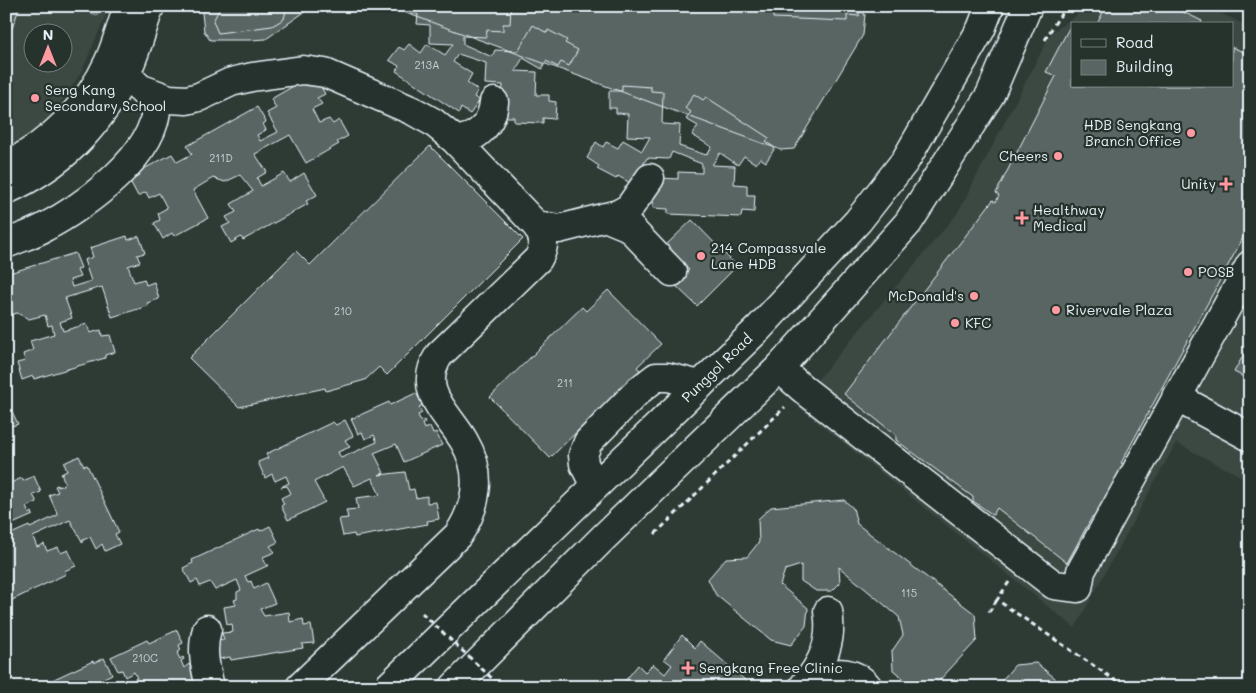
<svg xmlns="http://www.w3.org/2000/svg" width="1256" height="693" viewBox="0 0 1256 693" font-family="Mali,sans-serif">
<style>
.built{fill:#3b4843;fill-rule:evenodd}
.green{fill:#45524e;stroke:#96a2a3}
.building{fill:#596563;stroke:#e8f1f8}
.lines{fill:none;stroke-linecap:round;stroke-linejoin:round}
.minor-casing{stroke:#e8f1f8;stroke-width:31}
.major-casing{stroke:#e8f1f8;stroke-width:31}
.path{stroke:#e8f1f8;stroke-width:3;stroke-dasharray:5 4;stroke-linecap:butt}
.minor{stroke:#26332d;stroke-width:28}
.major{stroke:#26332d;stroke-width:28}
.path-bridge{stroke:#e8f1f8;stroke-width:3;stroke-dasharray:5 4;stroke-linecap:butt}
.poi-dot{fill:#ff9aa2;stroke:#26332d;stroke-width:2}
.labels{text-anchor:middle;stroke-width:4.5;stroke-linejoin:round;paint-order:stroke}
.number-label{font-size:11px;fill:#c4ced3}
.poi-label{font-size:14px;fill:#e8f1f8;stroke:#26332d;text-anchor:start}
.street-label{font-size:14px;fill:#e8f1f8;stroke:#26332d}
</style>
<rect width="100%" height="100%" fill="#2e3b35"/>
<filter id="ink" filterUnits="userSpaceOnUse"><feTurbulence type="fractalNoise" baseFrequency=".02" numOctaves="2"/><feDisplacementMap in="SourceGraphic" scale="10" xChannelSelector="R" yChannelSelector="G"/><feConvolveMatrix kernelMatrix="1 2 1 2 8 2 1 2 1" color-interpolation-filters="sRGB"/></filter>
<g filter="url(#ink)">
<path class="built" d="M6,6H110L81,73L47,123L6,150ZM32,32H62V62H32Z
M1090,6H1205L1250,27V481L1176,443L1075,628L796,405L957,214L1051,33ZM1072,24H1232V86H1072Z"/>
<path class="green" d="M68,6H99L97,15Z"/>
<path class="building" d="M6,6H20L6,45Z
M204,6H313L266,39L251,40H210L204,31L202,13Z
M221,6H287L284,19L272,26L218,33L213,21Z
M387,6H852L865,14L863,35L794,149L781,150Z
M410,6H511L510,24H503V31L487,30L486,37L463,36V44L492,57L495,50L518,51L533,25L547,33L548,30L567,40L565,43L578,50L569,66L561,62L558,67L546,61L542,69L523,58L515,71L537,72L536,95H549V101L556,102L555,119L543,118V123L514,122V117H501L503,85L485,84L486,63L458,54L453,62L472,74L467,83L478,90L474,97L480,100L470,114L461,108L459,113L396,71L399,66L389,60L399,47L404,50L409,44L421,53L427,44L445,55L453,44L430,43V25L417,24L418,14L410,13Z
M758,6H860L859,16L847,15V21L773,18V12H758Z
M1106,6H1171L1202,21L1201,24H1097Z
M1069,28L1072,30V86H1232V47L1250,55V225L1121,463L1142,475L1104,523L1092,517L1067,563L997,508L993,515L973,501V497L896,440V435L844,394L993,200L996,202L999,195L996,193L1056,76L1046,72Z
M316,78L325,94L317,98L322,104L312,109L319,123L329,119L333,124L339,120L348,136L337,142L339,144L306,163L290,135L255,154L267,172L257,178L261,186L284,173L290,182L304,173L317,195L306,201L308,204L243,240L241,237L231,243L222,227L230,223L226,217L236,212L231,204L253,191L240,175L225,182L213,178L193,190L208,218L174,236L172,233L163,239L154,223L160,220L158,213L167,208L159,193L149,198L146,192L138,196L130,181L140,175L138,172L172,154L177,162L192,154L187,146L257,107L266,122L263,124L266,130L257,135L260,141L278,132L267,113L276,108L271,99L304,80Z
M622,85L651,87V91L663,92L662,124L680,125L679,146L706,155L712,147L692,135L698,126L686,119L691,112L685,108L694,94L703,100L706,97L769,138L766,142L775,148L766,162L760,158L756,164L744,156L738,165L720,153L712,165L735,166L734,184L747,185V195H755L754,212L742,211L741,217L668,214V209L653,208L654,185L661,178L678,179V172L702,173V164L672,152L669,159L647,158L632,184L618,176L616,179L597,169L599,166L587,158L596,142L603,147L606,142L618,148L623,140L642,151L650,137L627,136L628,114L616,113V108H609V91H622Z
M430,146L523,239L387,375L379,367L365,380L326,391L325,388L239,407L189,358L296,251L310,265Z
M692,220L737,266L697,306L674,284L689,270L665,246Z
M127,236L128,240L139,236L145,253L137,255L140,262L128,266L134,282L144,279L146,285L154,282L159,299L147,303L148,306L112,317L102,287L65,298L72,318L60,322L63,331L87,324L90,333L101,330L102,336L110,335L115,352L105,355V358L34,379L33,376L22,380L17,363L25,361L23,354L33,350L30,341L54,334L52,325L48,326L45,315L29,319L17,313L6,316V274L75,253L81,268L77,270L80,277L70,280L72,287L91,281L84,260L93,257L90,248Z
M608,290L661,344L637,367L640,370L550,458L490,397L582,307L586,311Z
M1250,343V380L1234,372Z
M416,393L423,405L419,407L422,413L418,415L421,422L424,420L425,422L422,424L424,429L430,427L433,434L436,432L442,445L404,462L396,444L374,453L384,473L379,475L405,472L409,490L414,489L416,498L427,496V503L436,502L439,519L427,521L428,524L355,537L354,534L343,536L339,519L348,518L346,510L358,509L356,498L380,495L372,478L354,486L343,467L314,482L325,502L288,520L281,506L284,504L281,498L291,493L287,486L281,487L289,483L286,476L275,481L272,474L265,478L258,462L268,458L266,454L333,422L336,425L345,420L353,436L345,440L350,447L338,452L341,458L377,442L374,435L365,439L362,432L358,434L351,419L389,402L390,405Z
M6,399L18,424L6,428Z
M79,456L84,466L87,465L119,532L115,534L120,544L105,551L102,544L96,549L90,537L83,540V543L70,520L33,537L37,547L44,544L47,551L58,547L61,553L68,550L76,566L64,571L66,574L6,603V485L22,478L23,481L34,476L41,492L33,495L37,502L26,507L29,514L32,512L33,515L8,526L11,534L29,526L30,528L58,515L49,495L58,492L55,486L58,485V487L66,484L61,474L67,471L64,463Z
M844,500L853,508L857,524L975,614L977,640L937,683L914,687L893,670L892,651L903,635L899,617L839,567L840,583L832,591H816L801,581V565L785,570L780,585L808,608L806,626L791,645L771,640L716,595L708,579L726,558L747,557L759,542L758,519L771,507Z
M270,526L278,542L270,546L275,552L263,557L266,565H269L245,576L248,582L251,581L254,589L266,583L275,603L260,609L264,616L289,612L290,622L303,619L304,626L311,625L314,643L302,644L303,648L231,660L230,657L219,659L216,641L224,640L222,633L233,632L232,624L227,625L224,607L236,605L234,600L237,599V592L241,590L237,580L215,590L210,582L200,586L197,580L191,583L183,568L193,563L192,560L259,529L260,531Z
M177,630L183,643L179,645L181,650L177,653L180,659L183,657L184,659L181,661L184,668L189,664L192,671L195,669L201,683L192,687H157L152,681L140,687H119L137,678L134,672L125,677L122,670L118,671L111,657L147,640L149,643Z
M682,635L695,648L700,641L753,687H620L638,665L645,672L653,664L665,674L672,665L664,659Z
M104,658L112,674L104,678L108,684L103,687H37L93,661L94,663Z
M1036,663L1055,678L1059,687H996L1015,665Z"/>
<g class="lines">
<g class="minor-casing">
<path id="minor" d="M139,88L169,99L187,100L199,97L231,82L252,77L303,70L325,73L413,111L433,122L455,140L536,225C544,237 546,245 538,259L439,355C416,391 447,412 464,441C483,473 478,505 458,535L300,687
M455,140C477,140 492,124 494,102
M6,166C50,144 89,106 109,61C117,43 122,24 128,6
M6,190C62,165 96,129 125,75C136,54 142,28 150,6
M605,217L629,227L672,272
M536,225L559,229L618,214L629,208L650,178
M6,244C19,238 33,234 45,227C84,207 158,153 156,105L126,74
M779,368L803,389L1054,585L1078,588L1081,571L1250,265
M1176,397L1250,437
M595,486L584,464L583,455L588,442L638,391L656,377H668L700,385
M207,629C201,650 205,666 210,687
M810,679C831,672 853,668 868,687
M803,687C823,664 833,641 828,611"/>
</g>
<g class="major-casing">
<path id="major" d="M388,687L759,328L858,221L905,161L981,29L990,6
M454,687L604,537L779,368L908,223L990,95L1028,6"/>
</g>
<path class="path" d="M1045,40L1058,18L1069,6
M655,534L785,407
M1009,582L997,600L1125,687
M989,612L997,600"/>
<use href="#minor" class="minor"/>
<use href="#major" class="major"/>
<path class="path-bridge" d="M422,613L497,683"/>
</g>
</g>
<g class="poi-dot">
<circle cx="35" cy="98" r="5"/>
<circle cx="1191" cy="133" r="5"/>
<circle cx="1058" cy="156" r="5"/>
<path d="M1223.5 176.5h5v5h5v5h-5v5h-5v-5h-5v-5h5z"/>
<path d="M1019.5 210.5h5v5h5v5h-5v5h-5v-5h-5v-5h5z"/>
<circle cx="701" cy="256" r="5"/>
<circle cx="1188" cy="272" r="5"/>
<circle cx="974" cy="296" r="5"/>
<circle cx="1056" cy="310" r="5"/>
<circle cx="955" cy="323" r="5"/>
<path d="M685.5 660.5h5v5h5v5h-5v5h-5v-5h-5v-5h5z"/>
</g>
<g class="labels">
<g class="number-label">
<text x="427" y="69">213A</text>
<text x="221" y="162">211D</text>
<text x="343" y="315">210</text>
<text x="565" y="387">211</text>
<text x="909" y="597">115</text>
<text x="145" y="662">210C</text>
</g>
<g class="poi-label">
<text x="45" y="95">Seng Kang<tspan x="45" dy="16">Secondary School</tspan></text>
<text x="1181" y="130" text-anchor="end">HDB Sengkang<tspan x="1181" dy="16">Branch Office</tspan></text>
<text x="1048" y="161" text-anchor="end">Cheers</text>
<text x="1216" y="189" text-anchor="end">Unity</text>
<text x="1033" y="215">Healthway<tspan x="1033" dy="16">Medical</tspan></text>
<text x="711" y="253">214 Compassvale<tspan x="711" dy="16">Lane HDB</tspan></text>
<text x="1198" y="277">POSB</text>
<text x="964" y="301" text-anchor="end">McDonald's</text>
<text x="1066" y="315">Rivervale Plaza</text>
<text x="965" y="328">KFC</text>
<text x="699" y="673">Sengkang Free Clinic</text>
</g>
<g class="street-label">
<text transform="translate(717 368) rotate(-44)" y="5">Punggol Road</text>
</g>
</g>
<rect width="1256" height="693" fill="none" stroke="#26332d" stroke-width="25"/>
<rect x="12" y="12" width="1231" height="668" fill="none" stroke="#e8f1f8" stroke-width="2" filter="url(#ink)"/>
<rect x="1071" y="22" width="162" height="65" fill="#26332d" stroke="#747f7e"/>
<rect x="1081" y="39" width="25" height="8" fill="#26332d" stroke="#747f7e"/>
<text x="1116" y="48" font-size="15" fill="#e8f1f8">Road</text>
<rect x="1081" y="60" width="25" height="15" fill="#596563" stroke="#747f7e"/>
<text x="1116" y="72" font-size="15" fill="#e8f1f8">Building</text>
<g transform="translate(48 48)"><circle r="24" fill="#26332d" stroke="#747f7e"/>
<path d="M0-4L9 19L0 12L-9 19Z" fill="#ff9aa2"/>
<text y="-8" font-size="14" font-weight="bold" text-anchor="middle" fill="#e8f1f8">N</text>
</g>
</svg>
